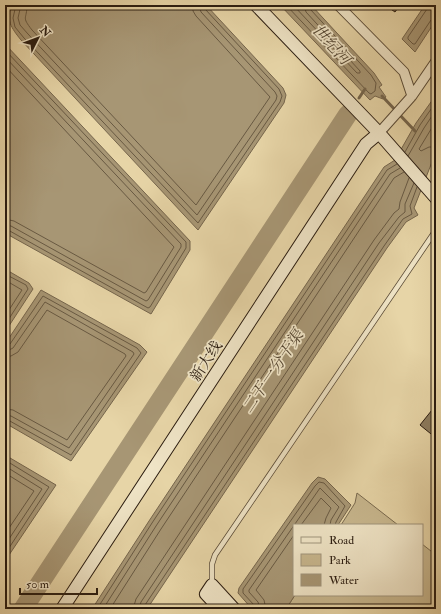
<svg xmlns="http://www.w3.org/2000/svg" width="441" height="614" viewBox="0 0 441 614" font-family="'IM FELL Double Pica','Noto Serif SC',serif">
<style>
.green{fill:#c7b68d;stroke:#78694e}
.water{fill:#a79674;stroke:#75654c}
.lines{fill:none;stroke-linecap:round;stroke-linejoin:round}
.shore{stroke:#685942;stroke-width:1}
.stream{stroke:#75654c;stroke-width:3}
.river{stroke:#a79674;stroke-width:19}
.building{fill:#8c7c5f;stroke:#2a1c10}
.lane-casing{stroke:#594a36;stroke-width:6}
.street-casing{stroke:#594a36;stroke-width:11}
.secondary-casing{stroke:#2a1c10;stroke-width:14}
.lane{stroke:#efe4c6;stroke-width:4.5}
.street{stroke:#efe4c6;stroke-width:9}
.secondary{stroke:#efe4c6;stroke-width:12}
.labels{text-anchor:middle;stroke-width:3.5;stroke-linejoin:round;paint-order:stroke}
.street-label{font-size:15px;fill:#2a1c10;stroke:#efe4c6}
.water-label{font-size:16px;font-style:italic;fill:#564733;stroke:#efe4c6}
</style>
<rect width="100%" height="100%" fill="#e7d5a7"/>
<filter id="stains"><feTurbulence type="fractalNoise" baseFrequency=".005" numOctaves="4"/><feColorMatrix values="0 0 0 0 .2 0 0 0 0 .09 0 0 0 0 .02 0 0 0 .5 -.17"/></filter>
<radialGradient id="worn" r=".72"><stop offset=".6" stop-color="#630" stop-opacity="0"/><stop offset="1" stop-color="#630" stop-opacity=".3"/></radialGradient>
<path class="green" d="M357,493L398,525H341L355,503Z
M422,544L436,555V609H286L295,595H422Z"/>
<path class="water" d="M13,5H206L283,88L286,95L284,103L198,230L21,40C12,29 4,18 13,5Z
M280,5H311L374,73L382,85L379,87L386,97L383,99L375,96L370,100Z
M425,5H436V20L415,52L402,39Z
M5,44L190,241V250L151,314L5,233Z
M436,95V162H432L414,208L418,215L406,222L387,248L147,609H92L149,521L384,167L395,160L416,123Z
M5,269L29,283L33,289L5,332Z
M41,290L140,345L147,352L71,461L5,423V344Z
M5,455L56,485L5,561Z
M318,477L325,479L351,505L338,525H294L295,595L286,609H252L238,593L239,588L312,483Z"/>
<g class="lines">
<path class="shore" d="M16,5L13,18L15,27L24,38L198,223L280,102L282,96L279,89L205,9L204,5
M21,5L18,18L20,25L28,34L197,215L276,100L277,96L275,92L201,12L199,5
M27,5C27,20 21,16 32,30L196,205L270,97L196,16L193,11V5
M286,5L369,93L371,94L375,91L376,83L371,75L310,9L309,5
M293,5L357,73H360V71L306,12L304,5
M428,5L427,9L408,37V39L413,44H415L431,20L436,19
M5,50L186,242V248L150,307L148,308L8,230H5
M5,57L181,244V247L148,300L146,301L11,226L5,225
M5,66L174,247L146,292L144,293L14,221L5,219
M436,121L419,149L421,151L429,147H436
M405,152L420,125L436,102
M408,156L424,128L436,110
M5,274L26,285L28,289L5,325
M5,280L22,290L5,316
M5,346L10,344L43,296L137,348L141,353L71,455L8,420H5
M5,351L9,350L13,348L45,302L133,352L134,354L69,448L11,416L5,415
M5,357L11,356L18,352L47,310L125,354L126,356L67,440L13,410L5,409
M5,460L49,487L5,554
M5,466L42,489L5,545
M5,473L34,491L5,534
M301,525L321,498L331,508L326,518L324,525
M97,609L152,523L387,170L397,164
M103,609L156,526L390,174L400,168
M110,609L161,529L394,178L404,172
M133,609L136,599L374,240L394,213L399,209L400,202L409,178
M139,609L141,602L379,243L399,217L405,212V204L414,183
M144,609L145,605L384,246L403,219L412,214L410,206L417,187
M255,609L254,605L243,593V589L315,486L319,482L324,483L345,506L336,522L335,525
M260,609L258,602L249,592V590L320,488L339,507L331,520L330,525
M266,609L264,600L256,590L294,535"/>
<path class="stream" d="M382,96L415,131
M359,98L365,89"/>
<path class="river" d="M23,609L348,114"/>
</g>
<path class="building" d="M385,5H400L395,12Z
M436,405V438L420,425Z"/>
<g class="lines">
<g class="lane-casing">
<path id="lane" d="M212,585V564L215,555L436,230"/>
</g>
<g class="street-casing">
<path id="street" d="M338,5L404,72L412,96
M379,133L412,96L436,61"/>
</g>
<g class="secondary-casing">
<path id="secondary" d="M256,5L379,133L436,198
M62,609L366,144L379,133
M220,609L206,594L212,585L234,609"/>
</g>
<use href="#lane" class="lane"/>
<use href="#street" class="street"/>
<use href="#secondary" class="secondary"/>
</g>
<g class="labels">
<g class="street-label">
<text transform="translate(206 361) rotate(-57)" y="5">新大线</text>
</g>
<g class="water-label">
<text transform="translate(332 44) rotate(47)" y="6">世纪河</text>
<text transform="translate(272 371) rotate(-56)" y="6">二干一分干渠</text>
</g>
</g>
<rect width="441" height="614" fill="none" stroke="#e7d5a7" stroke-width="20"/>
<rect x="6" y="6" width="429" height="602" fill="none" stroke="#2a1c10" stroke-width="2"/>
<rect x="10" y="10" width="421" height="594" fill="none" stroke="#2a1c10"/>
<rect x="293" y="524" width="130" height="72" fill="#efe4c6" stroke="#a0947d"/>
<rect x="301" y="537" width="20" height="6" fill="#efe4c6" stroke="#a0947d"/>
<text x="329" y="544" font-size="12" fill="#2a1c10">Road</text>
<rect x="301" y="554" width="20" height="12" fill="#c7b68d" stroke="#a0947d"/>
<text x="329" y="564" font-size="12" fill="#2a1c10">Park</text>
<rect x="301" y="574" width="20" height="12" fill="#a79674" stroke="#a0947d"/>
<text x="329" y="584" font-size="12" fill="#2a1c10">Water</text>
<g transform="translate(38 38) rotate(48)" stroke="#efe4c6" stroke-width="3" paint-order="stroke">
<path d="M0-3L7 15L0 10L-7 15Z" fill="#2a1c10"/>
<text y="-6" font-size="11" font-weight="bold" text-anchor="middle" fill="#2a1c10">N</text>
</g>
<path d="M20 588v6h77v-6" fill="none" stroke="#2a1c10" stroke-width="2"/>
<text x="26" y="588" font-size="12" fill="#2a1c10" stroke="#efe4c6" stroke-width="3" paint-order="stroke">50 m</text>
<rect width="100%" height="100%" filter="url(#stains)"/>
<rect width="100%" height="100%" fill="url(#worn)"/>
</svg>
